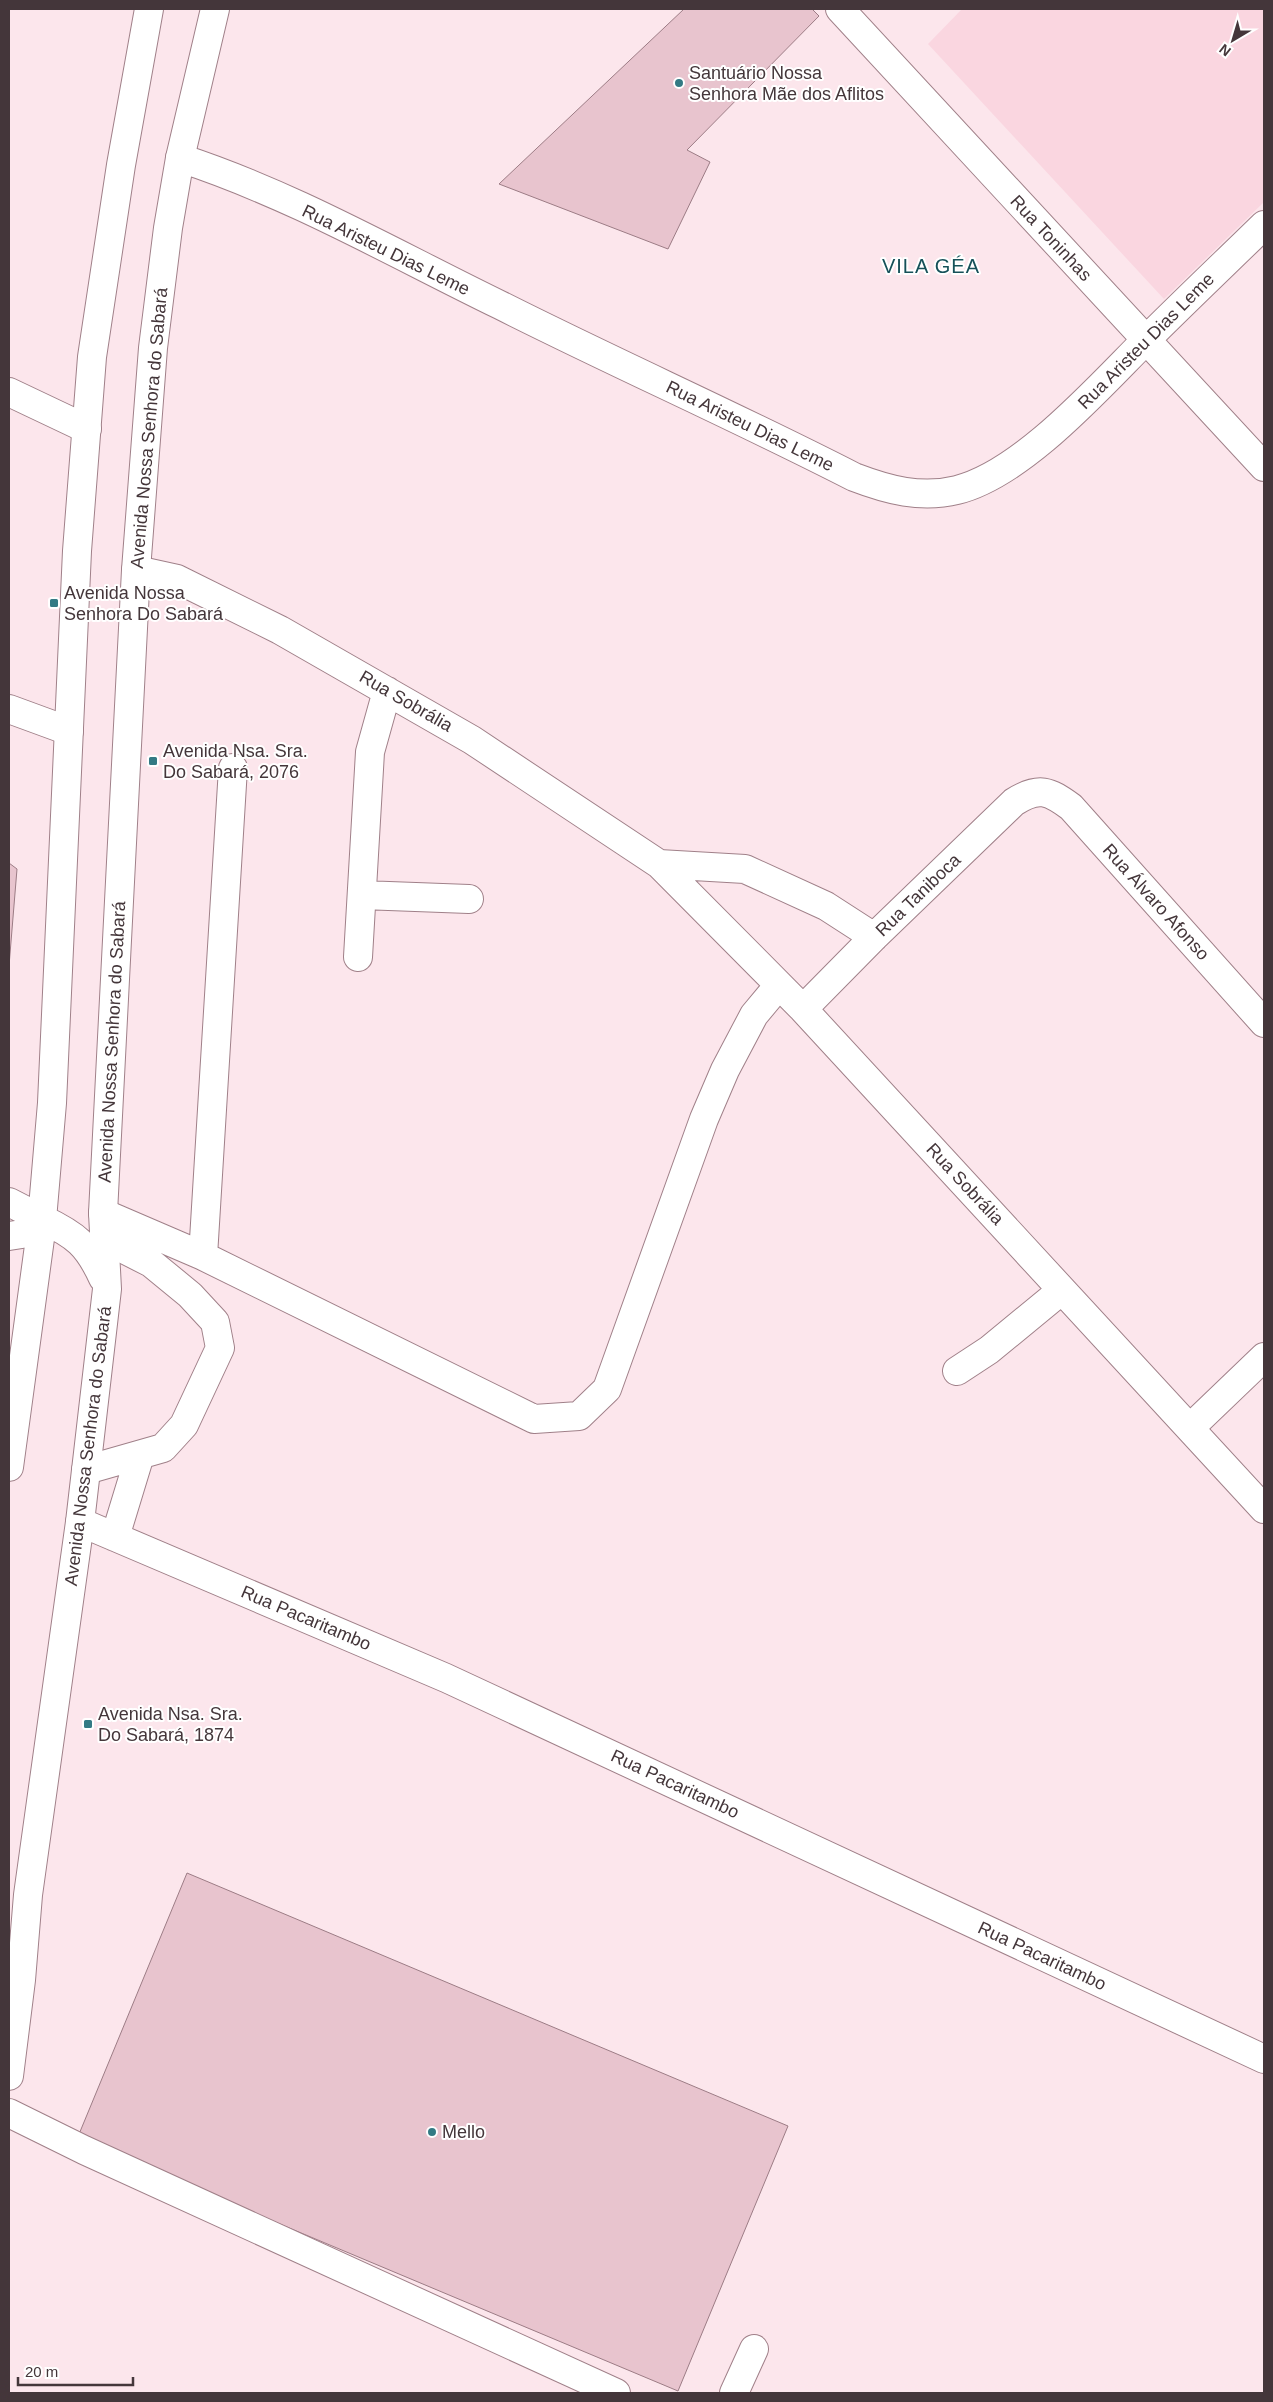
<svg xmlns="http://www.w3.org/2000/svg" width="1273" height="2402" viewBox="0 0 1273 2402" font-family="Helvetica,sans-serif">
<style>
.built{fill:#fad6e0}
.building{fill:#e8c4ce;stroke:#9c7c85}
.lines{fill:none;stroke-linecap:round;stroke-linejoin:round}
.minor-casing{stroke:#a08089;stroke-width:30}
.major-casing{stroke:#a08089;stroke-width:30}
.minor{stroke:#fff;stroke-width:28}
.major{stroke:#fff;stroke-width:28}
.poi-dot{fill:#337a84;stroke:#fff;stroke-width:2}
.labels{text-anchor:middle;stroke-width:4;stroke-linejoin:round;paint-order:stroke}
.poi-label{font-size:18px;fill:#44363a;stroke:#fff;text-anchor:start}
.street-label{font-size:18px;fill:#44363a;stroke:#fff}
.quarter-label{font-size:20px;letter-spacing:1px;fill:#165159;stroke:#fff}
</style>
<rect width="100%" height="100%" fill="#fce6ec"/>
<path class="built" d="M962,9H1264V202L1164,299L928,44Z"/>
<path class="building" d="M684,9H812L819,16L687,150L710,162L668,249L499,184Z
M9,863L17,869L9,966Z
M187,1873L788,2126L678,2391L77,2139Z"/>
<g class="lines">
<g class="minor-casing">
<path id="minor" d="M840,9L1264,467
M180,158C291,194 395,254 500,305C617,364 737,417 854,477C888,490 921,499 957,490C1022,474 1098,388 1145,341C1184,302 1224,264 1264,225
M9,392L87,429
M136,570L177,579L280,630L472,740L659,864L803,1009L1264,1509
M9,709L69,731
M659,864L745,869L826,906L874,937
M362,895L469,899
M358,957L370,752L387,691
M803,1009L874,937L1014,802C1039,786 1049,791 1071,807L1264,1023
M9,1202L42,1219
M103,1213L203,1256L534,1419L579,1416L607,1389L704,1119L725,1070L754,1015L779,985
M9,1236L41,1231
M203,1256L233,768
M957,1371L989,1350L1062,1290
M1190,1428L1264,1357
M86,1470L163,1448L184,1425L220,1348L215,1322L190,1295L151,1263L104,1239
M80,1522L446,1678L1264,2059
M115,1537L140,1455
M9,2113L84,2150L616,2393
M734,2393L754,2349"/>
</g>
<g class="major-casing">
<path id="major" d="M42,1219C76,1235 88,1245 103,1278
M9,1467L41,1231L52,1103L77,551L92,357L121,165L149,9
M9,2076L21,1980L28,1895L80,1522L107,1289L103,1213L136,570L153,348L168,228L180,158L215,9"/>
</g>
<use href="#minor" class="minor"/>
<use href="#major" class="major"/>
</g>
<g class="poi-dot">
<circle cx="679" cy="83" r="5"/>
<rect x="49" y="598" width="10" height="10" rx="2.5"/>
<rect x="148" y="756" width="10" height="10" rx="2.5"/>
<rect x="83" y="1719" width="10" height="10" rx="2.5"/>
<circle cx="432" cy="2132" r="5"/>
</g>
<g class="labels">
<g class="poi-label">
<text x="689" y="79">Santuário Nossa<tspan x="689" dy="21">Senhora Mãe dos Aflitos</tspan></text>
<text x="64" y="599">Avenida Nossa<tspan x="64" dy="21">Senhora Do Sabará</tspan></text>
<text x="163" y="757">Avenida Nsa. Sra.<tspan x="163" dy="21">Do Sabará, 2076</tspan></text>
<text x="98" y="1720">Avenida Nsa. Sra.<tspan x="98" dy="21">Do Sabará, 1874</tspan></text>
<text x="442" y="2138">Mello</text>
</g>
<g class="street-label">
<text transform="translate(1051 238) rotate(47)" y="6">Rua Toninhas</text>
<text transform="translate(386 250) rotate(26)" y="6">Rua Aristeu Dias Leme</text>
<text transform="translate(1146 341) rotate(-45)" y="6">Rua Aristeu Dias Leme</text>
<text transform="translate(750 426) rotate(26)" y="6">Rua Aristeu Dias Leme</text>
<text transform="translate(149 428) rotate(-85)" y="6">Avenida Nossa Senhora do Sabará</text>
<text transform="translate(406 701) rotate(30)" y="6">Rua Sobrália</text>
<text transform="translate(918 895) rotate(-44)" y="6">Rua Taniboca</text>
<text transform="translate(1156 902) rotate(48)" y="6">Rua Álvaro Afonso</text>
<text transform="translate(112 1042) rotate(-87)" y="6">Avenida Nossa Senhora do Sabará</text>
<text transform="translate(965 1184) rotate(47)" y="6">Rua Sobrália</text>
<text transform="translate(88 1446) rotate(-83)" y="6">Avenida Nossa Senhora do Sabará</text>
<text transform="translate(306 1618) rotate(23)" y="6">Rua Pacaritambo</text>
<text transform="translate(675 1784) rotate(25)" y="6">Rua Pacaritambo</text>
<text transform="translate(1042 1956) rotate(25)" y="6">Rua Pacaritambo</text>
</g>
<g class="quarter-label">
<text x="931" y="273">VILA GÉA</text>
</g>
</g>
<rect width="1273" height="2402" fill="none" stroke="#44363a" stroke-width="20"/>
<g transform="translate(1233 40) rotate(218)" stroke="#ffffff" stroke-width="4" paint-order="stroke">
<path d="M0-4L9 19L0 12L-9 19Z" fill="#44363a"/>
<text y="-8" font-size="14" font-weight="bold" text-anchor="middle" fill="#44363a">N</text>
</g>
<path d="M18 2377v8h115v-8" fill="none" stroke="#44363a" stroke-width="2.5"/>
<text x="25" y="2377" font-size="15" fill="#44363a" stroke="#ffffff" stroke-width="4" paint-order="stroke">20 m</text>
</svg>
